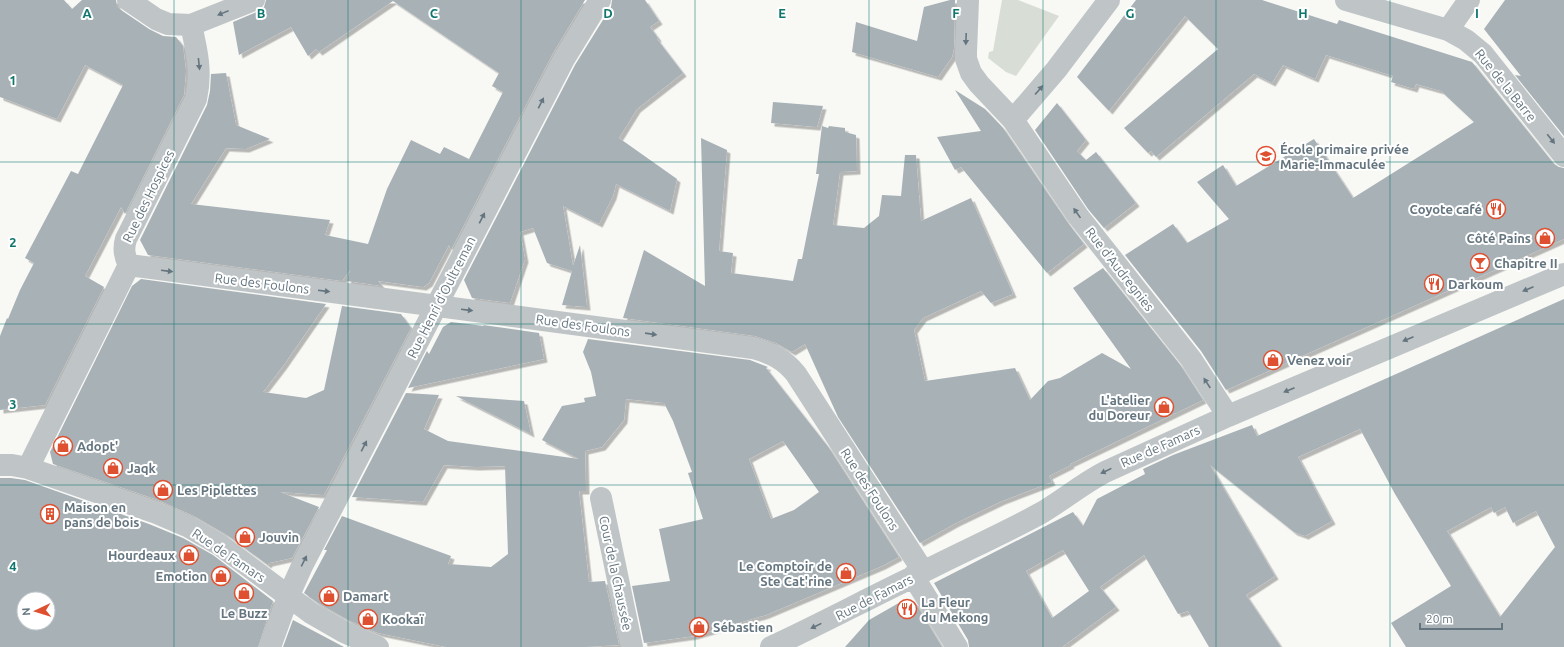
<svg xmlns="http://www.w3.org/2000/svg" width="1564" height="647" viewBox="0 0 1564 647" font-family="Ubuntu,sans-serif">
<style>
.green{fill:#d8ddd5}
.building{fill:#a8b1b6;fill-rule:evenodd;filter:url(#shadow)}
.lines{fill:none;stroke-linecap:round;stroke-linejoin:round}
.street{stroke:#bfc4c7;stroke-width:22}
.oneway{fill:#64757f}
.grid{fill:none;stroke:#0f766e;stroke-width:1;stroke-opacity:0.55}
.labels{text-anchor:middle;stroke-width:4;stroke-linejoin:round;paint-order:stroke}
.street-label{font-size:13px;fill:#64757f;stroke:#fff}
.poi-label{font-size:13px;font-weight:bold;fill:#64757f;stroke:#fff;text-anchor:start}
.grid-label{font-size:13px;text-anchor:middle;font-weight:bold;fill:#0f766e;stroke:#fff;stroke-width:4;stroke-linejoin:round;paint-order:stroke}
</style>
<defs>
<filter id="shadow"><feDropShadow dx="3.5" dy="3.5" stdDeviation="0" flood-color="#0004"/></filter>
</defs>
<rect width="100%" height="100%" fill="#f8f8f5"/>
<path class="green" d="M1002,0H1018L1059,16L1016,76L1006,72L988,58L989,52L993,51Z"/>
<path class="building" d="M0,0H64L72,9L82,0H116L117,6L121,10L149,29L163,36L176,37L183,46L186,71L184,95L125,214L121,207L85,276L104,287L45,405L0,410V336L7,318L8,319L20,290L34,263L25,258L71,171L78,174L80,170L123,85L85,65L57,119L0,97Z
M266,0H585L553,53L451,250L449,245L429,283L423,287L378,281L382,286L347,281L350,270L342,281L148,255L140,240L207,105L210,91L211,74L226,73L236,125L270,139L246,149L226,148L191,204L330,220L325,235L368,244L387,189L411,140L440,154L444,147L469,159L503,92L492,86L499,73L393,1L319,52L316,49L308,56L291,27L239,55L233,22L259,11L264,7Z
M612,0H645L659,21L650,27L658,38L657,39L683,73L637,109L619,138L677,179L670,211L616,184L613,196L599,224L563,206L573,266L580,245L587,307L562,305L572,271L547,263L533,228L520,232L525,259L510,303L472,298L464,280L575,65L611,7Z
M950,0H955L954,48L952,57L938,77L852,52L856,22L917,41L924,7Z
M1136,0H1262L1337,24L1339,20L1472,62L1554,164L1559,167L1564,168V239L1226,390L1201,351L1125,255L1173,224L1187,243L1229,219L1197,182L1223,165L1236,186L1314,139L1353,198L1474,122L1441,91L1416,84L1414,89L1391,82L1393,76L1326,55L1315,79L1283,65L1272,83L1254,74L1156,157L1151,151L1148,153L1124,128L1218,49L1185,16L1109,111L1077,77Z
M1505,0H1564V136L1515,75L1521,76L1484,29Z
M955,90L985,109L1003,128L1068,223L1084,244L1047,273L961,167L955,170L937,137L981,131Z
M773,102L823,106L817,127L771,123Z
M1057,103L1086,140L1077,151L1086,160L1096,152L1136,203L1104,228L1088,209L1035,130Z
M822,126L828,128L829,126L845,128V132L856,135L857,171L840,172L833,225L864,228L879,216L882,195L901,196L905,155H916L921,221L971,198L1013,294L991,303L981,291L923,318L914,330L925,381L1015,368L1030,400L1048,381L1060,378L1102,353L1131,369L1073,288L1103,268L1181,366L1203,400L1070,464L1071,465L1049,476L1052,482L1002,501L956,523L920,543L838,417L805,344L792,352L776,343L755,336L623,318L644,250L705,286L701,138L727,150L719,251L733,253L731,273L793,281L798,259H802L819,174H816Z
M141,279L326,304L283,366L263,392L306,398L324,390L342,306L401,314L411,328L324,495L280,492L319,507L292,558L269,563L268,565L227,535L194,516L158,500L53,464L50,452L132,286Z
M1564,299V647H1406L1391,623L1451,586L1395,494L1360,429L1298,457L1332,521L1305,536L1294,532L1210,465L1275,576L1246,595L1281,647H1209L1188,611L1178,614L1144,555L1100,587L1116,607L1062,647H969L968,640L934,583L1073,512L1083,526L1097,499L1145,474L1143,469L1173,455L1252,425L1257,436ZM1491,507L1494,513L1505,507L1513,523L1536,511L1555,547L1500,617L1447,531ZM1063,550L1089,591L1052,618L1026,571Z
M451,322L484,326L483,325L539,333L544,359L408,388L427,351L429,354L443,327Z
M588,339L750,360L768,367L766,368L829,448L899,557L882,566L766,615L694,636L644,643L632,586L670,581L659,529L703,519L688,473L692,472L673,421L664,403L626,399L624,420L602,447L585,451L586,491H579L589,582L605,581L619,645L585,647H446L378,633L350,621L318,603L304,593L327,550H324L342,516L451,556L448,564L491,567L508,554L505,466L476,467L444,465L423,502L352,497L406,393L439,395L424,429L448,441L579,459L542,440L562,406L585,402L584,398L596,396L591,372L583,352ZM783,441L819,492L794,510L771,519L749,459Z
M456,396L524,401L531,434Z
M0,478H11L25,480L149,524L183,538L213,555L273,601L258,647H0ZM24,599H48V623H24Z
M904,600L915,602L942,647H845L869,620Z
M293,620L344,647H283Z"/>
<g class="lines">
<path class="street" d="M128,0L156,19L168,24L191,25L254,0
M968,0L966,52V59L971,73L979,84L1013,120L1078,216L1191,359L1228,416
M1346,0L1448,30L1466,40L1483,54L1564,156
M1448,30L1469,0
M1013,120L1056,70L1109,0
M129,265L753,348C771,353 784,359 796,374L923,571
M129,265C124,256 123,249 126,239L196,99C202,73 197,51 191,25
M0,465H12L28,468L154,512L189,527L220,545L311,613L344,632L378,647
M28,468L129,265
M601,498L632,647
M913,576L957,647
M270,647L288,597L302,566L564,59L600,0
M771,647C819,625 865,600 913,577C955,555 999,536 1041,513C1063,500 1082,484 1105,472L1228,416L1564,274"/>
</g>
<defs><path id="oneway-solid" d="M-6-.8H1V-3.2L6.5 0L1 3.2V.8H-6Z"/></defs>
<g class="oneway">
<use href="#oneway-solid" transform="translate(223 13) rotate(158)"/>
<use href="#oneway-solid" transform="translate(966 39) rotate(92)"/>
<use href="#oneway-solid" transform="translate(199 64) rotate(84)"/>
<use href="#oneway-solid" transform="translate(1039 90) rotate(-49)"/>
<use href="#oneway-solid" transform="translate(541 103) rotate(-63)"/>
<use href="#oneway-solid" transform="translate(1551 139) rotate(51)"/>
<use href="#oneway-solid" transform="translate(1077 213) rotate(-125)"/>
<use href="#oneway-solid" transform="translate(482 218) rotate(-63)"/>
<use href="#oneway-solid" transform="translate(167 271) rotate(7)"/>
<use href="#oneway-solid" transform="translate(1528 289) rotate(157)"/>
<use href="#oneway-solid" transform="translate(324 291) rotate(7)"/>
<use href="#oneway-solid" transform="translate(467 310) rotate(7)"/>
<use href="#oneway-solid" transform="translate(651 334) rotate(8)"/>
<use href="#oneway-solid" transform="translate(1408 339) rotate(157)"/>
<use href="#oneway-solid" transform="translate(1207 383) rotate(-123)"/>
<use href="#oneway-solid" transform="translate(1289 390) rotate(157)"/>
<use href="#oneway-solid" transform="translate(364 446) rotate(-63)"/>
<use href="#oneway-solid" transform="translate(1106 471) rotate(154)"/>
<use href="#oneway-solid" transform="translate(304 561) rotate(-63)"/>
<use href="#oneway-solid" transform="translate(816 626) rotate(154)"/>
</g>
<path class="grid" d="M174,0V647M348,0V647M521,0V647M695,0V647M869,0V647M1043,0V647M1216,0V647M1390,0V647M0,162H1564M0,324H1564M0,485H1564"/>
<defs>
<g id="school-ring" transform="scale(1)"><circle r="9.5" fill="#fff" stroke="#de5030" stroke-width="1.5"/><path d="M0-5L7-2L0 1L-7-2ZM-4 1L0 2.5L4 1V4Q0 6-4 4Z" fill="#de5030"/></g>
<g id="restaurant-ring" transform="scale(1)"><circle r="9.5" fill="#fff" stroke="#de5030" stroke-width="1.5"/><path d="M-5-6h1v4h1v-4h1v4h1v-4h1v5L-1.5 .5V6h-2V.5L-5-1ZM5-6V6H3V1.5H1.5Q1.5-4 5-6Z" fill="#de5030"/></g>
<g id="shop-ring" transform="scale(1)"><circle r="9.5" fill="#fff" stroke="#de5030" stroke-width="1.5"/><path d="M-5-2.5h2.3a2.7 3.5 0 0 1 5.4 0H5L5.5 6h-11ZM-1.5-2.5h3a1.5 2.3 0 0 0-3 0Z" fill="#de5030"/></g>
<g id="bar-ring" transform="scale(1)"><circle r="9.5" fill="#fff" stroke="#de5030" stroke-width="1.5"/><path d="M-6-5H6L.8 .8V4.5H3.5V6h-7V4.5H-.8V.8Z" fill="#de5030"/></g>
<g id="building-ring" transform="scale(1)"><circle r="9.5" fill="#fff" stroke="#de5030" stroke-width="1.5"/><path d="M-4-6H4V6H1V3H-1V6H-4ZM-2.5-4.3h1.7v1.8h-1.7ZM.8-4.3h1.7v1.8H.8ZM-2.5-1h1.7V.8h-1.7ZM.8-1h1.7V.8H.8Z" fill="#de5030"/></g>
</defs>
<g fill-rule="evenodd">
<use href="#school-ring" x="1266" y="156"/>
<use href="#restaurant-ring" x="1496" y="209"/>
<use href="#shop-ring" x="1545" y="238"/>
<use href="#bar-ring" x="1480" y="263"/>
<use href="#restaurant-ring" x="1434" y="284"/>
<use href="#shop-ring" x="1273" y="360"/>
<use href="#shop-ring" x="1164" y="407"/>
<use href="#shop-ring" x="63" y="446"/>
<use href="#shop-ring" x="113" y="468"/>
<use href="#shop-ring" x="163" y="490"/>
<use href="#building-ring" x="50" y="514"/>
<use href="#shop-ring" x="245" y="537"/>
<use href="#shop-ring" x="189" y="555"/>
<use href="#shop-ring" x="846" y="573"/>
<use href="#shop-ring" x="221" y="576"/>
<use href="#shop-ring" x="244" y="593"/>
<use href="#shop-ring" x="329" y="596"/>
<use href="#restaurant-ring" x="907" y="609"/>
<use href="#shop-ring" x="368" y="619"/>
<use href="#shop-ring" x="699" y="627"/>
</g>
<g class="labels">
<g class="street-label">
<text transform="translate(1506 85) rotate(51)" y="5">Rue de la Barre</text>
<text transform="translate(148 196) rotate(-64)" y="5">Rue des Hospices</text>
<text transform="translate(1120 269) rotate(52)" y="5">Rue d'Audregnies</text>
<text transform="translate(262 283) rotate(7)" y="5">Rue des Foulons</text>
<text transform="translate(441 297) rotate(-63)" y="5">Rue Henri d'Oultreman</text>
<text transform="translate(583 325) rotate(8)" y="5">Rue des Foulons</text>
<text transform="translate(1160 446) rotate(-24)" y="5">Rue de Famars</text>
<text transform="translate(870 489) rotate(57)" y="5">Rue des Foulons</text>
<text transform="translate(229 555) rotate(34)" y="5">Rue de Famars</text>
<text transform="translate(616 573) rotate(78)" y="5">Cour de la Chaussée</text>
<text transform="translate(874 597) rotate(-27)" y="5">Rue de Famars</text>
</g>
<g class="poi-label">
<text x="1280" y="154">École primaire privée<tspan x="1280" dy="15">Marie-Immaculée</tspan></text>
<text x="1482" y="214" text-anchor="end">Coyote café</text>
<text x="1531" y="243" text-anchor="end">Côté Pains</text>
<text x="1494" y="268">Chapitre II</text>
<text x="1448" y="289">Darkoum</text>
<text x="1287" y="365">Venez voir</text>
<text x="1150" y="405" text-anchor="end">L'atelier<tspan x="1150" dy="15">du Doreur</tspan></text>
<text x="77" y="451">Adopt'</text>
<text x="127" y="473">Jaqk</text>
<text x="177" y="495">Les Piplettes</text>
<text x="64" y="512">Maison en<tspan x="64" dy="15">pans de bois</tspan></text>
<text x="259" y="542">Jouvin</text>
<text x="175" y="560" text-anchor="end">Hourdeaux</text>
<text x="832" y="571" text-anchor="end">Le Comptoir de<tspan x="832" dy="15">Ste Cat'rine</tspan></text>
<text x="207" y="581" text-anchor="end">Emotion</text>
<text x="343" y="601">Damart</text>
<text x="921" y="607">La Fleur<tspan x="921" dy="15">du Mekong</tspan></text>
<text x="244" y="618" text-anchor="middle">Le Buzz</text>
<text x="382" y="624">Kookaï</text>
<text x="713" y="632">Sébastien</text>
</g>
</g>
<g class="grid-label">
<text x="87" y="18">A</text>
<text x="261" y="18">B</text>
<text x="434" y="18">C</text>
<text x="608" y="18">D</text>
<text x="782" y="18">E</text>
<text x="956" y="18">F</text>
<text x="1130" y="18">G</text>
<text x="1303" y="18">H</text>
<text x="1477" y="18">I</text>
<text x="13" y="85">1</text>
<text x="13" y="247">2</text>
<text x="13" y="409">3</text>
<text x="13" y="571">4</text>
</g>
<g transform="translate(36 611) rotate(266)"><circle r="19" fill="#ffffff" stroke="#c1c8cc"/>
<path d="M0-3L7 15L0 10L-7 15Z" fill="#de5030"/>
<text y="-6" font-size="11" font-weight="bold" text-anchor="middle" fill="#64757f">N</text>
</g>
<path d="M1420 623v6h82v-6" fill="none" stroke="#64757f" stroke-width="2"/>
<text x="1426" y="623" font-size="12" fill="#64757f" stroke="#ffffff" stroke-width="3" paint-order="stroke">20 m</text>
</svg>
